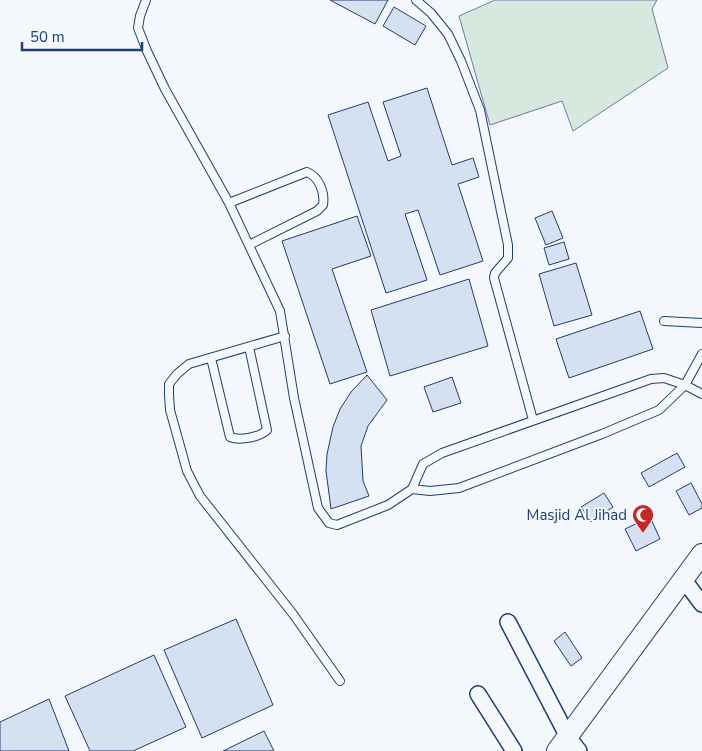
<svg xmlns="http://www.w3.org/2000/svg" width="702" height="751" viewBox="0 0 702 751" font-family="'Nunito Sans',sans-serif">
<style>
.green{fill:#d7e8df;stroke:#687fa3}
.building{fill:#d5e0f0;stroke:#1d3f73}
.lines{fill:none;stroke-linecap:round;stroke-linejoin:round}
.lane-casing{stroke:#1d3f73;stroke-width:10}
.street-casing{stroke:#1d3f73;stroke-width:18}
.secondary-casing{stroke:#1d3f73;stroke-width:22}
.lane{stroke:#f4f7fb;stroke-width:8}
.street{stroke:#f4f7fb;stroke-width:15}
.secondary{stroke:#f4f7fb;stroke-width:20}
.labels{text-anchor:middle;stroke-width:4;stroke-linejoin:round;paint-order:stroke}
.poi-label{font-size:15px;fill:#1d3f73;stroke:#f4f7fb;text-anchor:end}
</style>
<rect width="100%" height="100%" fill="#f4f7fb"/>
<path class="green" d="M495,0H657L652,9L668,68L573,131L562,101L490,125L459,16Z"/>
<path class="building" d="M330,0H388L375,24Z
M394,7L426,26L415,45L383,26Z
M427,88L452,165L473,158L479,177L458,184L483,261L440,275L418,210L405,214L427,280L386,293L328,115L368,102L388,161L401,156L383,102Z
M552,211L563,238L546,245L535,218Z
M357,216L371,256L332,269L367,372L330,384L282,241Z
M564,242L569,259L549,265L544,248Z
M576,263L592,315L554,326L539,274Z
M469,279L488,346L390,376L371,310Z
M640,311L653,349L569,378L556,339Z
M367,375L387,400L368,426L361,446L363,481L369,496L331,509L326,471L327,454L333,427L340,409L351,392Z
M452,377L461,403L433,412L424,387Z
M677,453L685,467L649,487L641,473Z
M691,483L702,504V508L689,515L676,491Z
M604,493L613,507L591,522L581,507Z
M650,517L660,539L636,551L625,529Z
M236,619L273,705L202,738L164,650Z
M565,632L582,658L571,666L554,641Z
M154,655L186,727L133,751H90L65,696Z
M49,699L69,751H0V722Z
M264,731L274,751H223Z"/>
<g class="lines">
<g class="lane-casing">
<path id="lane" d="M146,0L140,16L138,28L147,51L165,89L229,203L280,311L294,398L318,508L329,523L337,525L388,505L412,489L423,464L442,453L651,379L664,378L685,385L702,394
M416,0L431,13L448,34L461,61L480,110L508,245V258L495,273L494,278L533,420
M229,203L307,172C319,177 325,192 323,205L317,211L249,245
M664,321L702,323
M285,336L189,364L177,374L169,384V395L170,410L187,471L200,496L293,614L340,681
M211,358L230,437C240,441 260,437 267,430L249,347
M412,489L430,491L459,488L602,434L659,410L685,385L702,354"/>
</g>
<g class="street-casing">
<path id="street" d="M684,580L702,604
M508,622L568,737L579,751
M478,694L514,751"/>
</g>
<g class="secondary-casing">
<path id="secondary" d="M557,751L702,554"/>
</g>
<use href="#lane" class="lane"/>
<use href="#street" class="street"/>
<use href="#secondary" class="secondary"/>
</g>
<defs>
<g id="mosque-pin" transform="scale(1.125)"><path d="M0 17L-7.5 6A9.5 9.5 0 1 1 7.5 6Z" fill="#c62828" stroke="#f4f7fb"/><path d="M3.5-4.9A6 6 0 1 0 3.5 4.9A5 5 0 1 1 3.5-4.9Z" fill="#fff"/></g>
</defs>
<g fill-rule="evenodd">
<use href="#mosque-pin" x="643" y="515"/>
</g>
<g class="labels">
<g class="poi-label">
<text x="627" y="520">Masjid Al Jihad</text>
</g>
</g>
<path d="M22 42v8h120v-8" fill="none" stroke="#1d3f73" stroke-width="2.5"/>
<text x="30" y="42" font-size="15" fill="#1d3f73" stroke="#f4f7fb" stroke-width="4" paint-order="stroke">50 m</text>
</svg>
